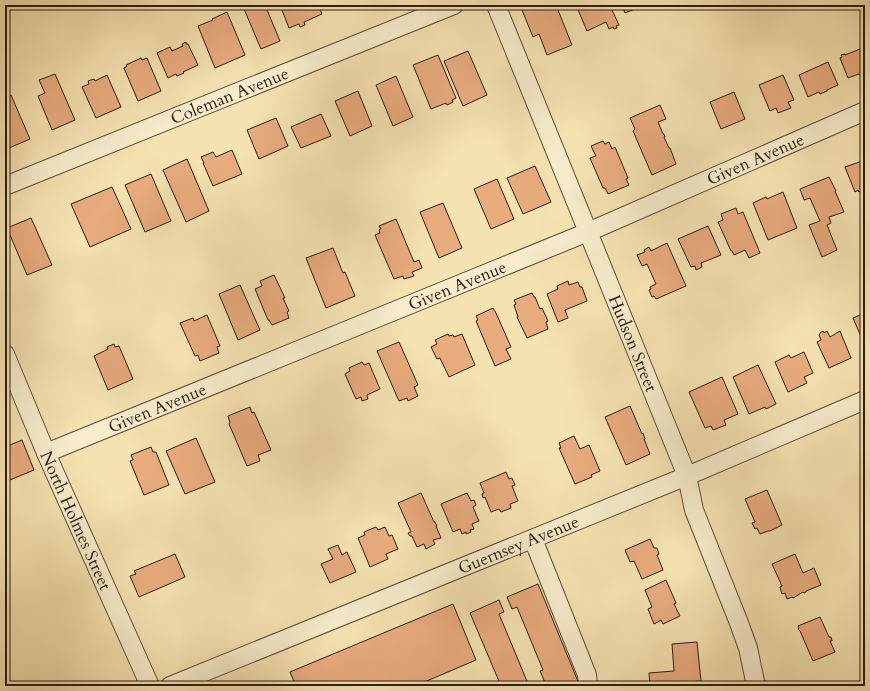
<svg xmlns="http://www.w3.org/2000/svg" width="870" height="691" viewBox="0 0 870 691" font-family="Cardo,serif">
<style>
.building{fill:#e8ab7e;stroke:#2c1d10}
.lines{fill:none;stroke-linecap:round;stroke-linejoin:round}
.minor-casing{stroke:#5e4e38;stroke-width:20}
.minor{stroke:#f8eccc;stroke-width:18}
.labels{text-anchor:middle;stroke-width:4;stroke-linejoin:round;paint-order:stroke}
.street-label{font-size:17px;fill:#2c1d10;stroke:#f8eccc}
</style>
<rect width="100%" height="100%" fill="#f5e2b1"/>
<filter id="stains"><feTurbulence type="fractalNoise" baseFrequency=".005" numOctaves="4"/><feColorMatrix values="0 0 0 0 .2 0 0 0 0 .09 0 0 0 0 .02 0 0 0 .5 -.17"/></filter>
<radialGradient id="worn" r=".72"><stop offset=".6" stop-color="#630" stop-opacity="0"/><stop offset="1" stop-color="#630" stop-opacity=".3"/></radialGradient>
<path class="building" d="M253,5H265L280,41L261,49L244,9Z
M280,5H318L322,14L304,22L305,25L300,27L299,24L289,28Z
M527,5H556L572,45L547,55L539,34L533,37L522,10Z
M576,5H612L613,7H612L614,9L612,10L619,25L616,26L617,28L614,29L613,27L609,29L606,22L587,31Z
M622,5H645L625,13Z
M227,12L245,55L215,68L198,26L213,20L212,19Z
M186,42V44H188L198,65L183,72L184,73L177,76L176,74L168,78L157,53L170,47L172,51L183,46L182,44Z
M865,47V75L861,77L859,74L848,78L840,58L842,57L841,55L845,54V55Z
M468,51L487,95L463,106L444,61Z
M438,55L456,98L452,100L453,102L447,105L446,103L431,109L413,65Z
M141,58L142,60L147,58L161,91L138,101L124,68L127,66L126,65Z
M828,62L838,85L827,90V91L820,94L819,92L808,97L799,75Z
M55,74L75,120L52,130L38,96L45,93L39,80Z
M107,75L121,107L96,118L82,87L89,84L88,81L94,79L95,81Z
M783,75L794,100L788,102L791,108L778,113L776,108L770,111L759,85Z
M396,76L413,117L393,126L376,85Z
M358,91L372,126L350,136L335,101Z
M734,92L745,119L721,129L710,102Z
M11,95L30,139L9,148L5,140V98Z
M660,105L666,119L658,122L663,134H664L665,137H664L669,148H670L672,153L676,164L652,175L633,131L635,129L630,118Z
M321,114L331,136L301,148L291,127Z
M276,118L288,146L259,159L247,130Z
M603,141L605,144L609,142L612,149L615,147L628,178L626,179L629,185L608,194L605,188H603L590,158L596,156L591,146Z
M232,150L242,174L213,186L203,163H204L201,157L213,152L216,157Z
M187,159L209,211L186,222L163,170Z
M865,160V185H863L865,188L862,189L863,190L859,192L858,190L855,192L845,167Z
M535,166L551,202L523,214L507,178Z
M151,174L171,221L145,232L125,185Z
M829,177L836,191H835L844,212L829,217L831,223L827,225L837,250L822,257L809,225L820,221L810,198L804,200L800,189Z
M497,179L514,219L491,229L474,189Z
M112,187L131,229L90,247L71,204Z
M783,192L797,228L768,240L753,203L766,197L767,199Z
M443,203L462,248L439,258L420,212Z
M736,208L738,214L743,212L760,253L749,258L745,250L734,255L732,251H731L718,222L723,220L721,214Z
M31,218L52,265L27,275L7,228Z
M396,219L414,262L419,260L422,268L412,272L414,276L404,279L403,276L394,279L375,235L380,233L379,230L381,229L379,226Z
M708,226L721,255L701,263L702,267L696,270L695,266L691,267L678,239Z
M667,243L686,286L656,299L654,296L652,297L649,290L651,289L650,287L656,284L647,264L642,266L637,255L645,252L644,250L649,247L651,251Z
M333,248L343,273L345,272L355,296L326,308L306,258Z
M274,275L285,298H283L289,311L287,312L289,318L272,325L269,320H268L255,289L262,286L260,281Z
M568,281L569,285L578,282L580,287H582L587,301L565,310L568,318L558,322L547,294L558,289L557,286Z
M240,285L260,330L238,340L219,294Z
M532,293L534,297H535L540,309L542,308L548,321L546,322L548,329L527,338L517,317H518L514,305L516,304L514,300Z
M493,308L496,313L511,347L506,349L511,359L495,366L476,321L478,320L476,316Z
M865,313V346L853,318Z
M207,315L220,346L217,347L219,353L200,361L198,355L195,356L180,323L193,318L194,321Z
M823,331L824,333L827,331L830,337L840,331L851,358L829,368L817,342L821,340L819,335L820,334V333Z
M448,334L449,336L453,335L454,337L462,334L475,365L449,377L440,358L437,359L431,347L437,344L435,340Z
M399,342L418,385L414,387L418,396L408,401L407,398L399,401L377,351Z
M114,344L115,347L119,346L133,379L108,390L94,356L108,349L107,347Z
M804,352L813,373L804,377L807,383L788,392L775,362L789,355L791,358Z
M362,362L364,365L369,363L380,389L367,395L368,399L362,401L361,397L356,399L345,374L350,371L349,368Z
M758,365L776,404L766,409L765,407L749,414L733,377Z
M722,377L738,414L724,420L726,425L713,430L711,426L705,428L689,392Z
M630,406L642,434L643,433L645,439H644L650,454L626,465L605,417Z
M250,407L252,413L254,412L271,450L258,455L260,461L247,466L229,424L230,423L228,416Z
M574,436L580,449L589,445L600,471L591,475L592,477L575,484L559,448H561L559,443Z
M196,438L215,482L185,494L166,451Z
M22,440L34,470L5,482V447Z
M151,447L153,452H156L169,485L144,495L130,461L133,460L131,455Z
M506,472L509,479L512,478L515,485L512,486L518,501L510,504L511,508L501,512L499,509L491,512L485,497L483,498L482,494L484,493L480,483Z
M767,490L782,525L770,531H768L760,534L757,528L755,529L752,523L755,522L745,499Z
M421,493L434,522H435L437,526H436L441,538L433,540L435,544L426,549L424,544L417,547L412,536H410L408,533L411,532L398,503Z
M467,493L471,501L474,500L476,505L473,507L479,521L472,524L474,529L470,530L471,532L466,534V532L462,534L460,529L453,532L441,504Z
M376,527L378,530L385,527L389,536L392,535L398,549L386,554L388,559L370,567L358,538L365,535L364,532Z
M650,539L654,548H657L659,554L657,555L663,570L642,579L634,561L630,562L625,550Z
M338,545L342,555L347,552L356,572L330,583L321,564L333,559L328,549Z
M175,554L185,577L139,597L130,576L136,574L134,571Z
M795,554L803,573L814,568L821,585L806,591V592L804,593L803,592L793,598L792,597L787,599L785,593L782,594L780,587L782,586L772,564Z
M666,580L676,603L674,604L680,616L663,624L661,620L654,624L648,609L652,607L645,590Z
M538,584L579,684L574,686H543L546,685L540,671L543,670L517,607L512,609L507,597Z
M499,600L504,612L499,614L529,686H501L470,613Z
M453,604L476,660L415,686H296L290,672Z
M820,617L829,637H831L832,641H830L835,652L813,661L800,631L798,629L799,628L798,626Z
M697,642L701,681L650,686L649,673L674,671L672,644Z"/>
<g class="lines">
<g class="minor-casing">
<g id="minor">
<path id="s1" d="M496,5L687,476L694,510L739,623L748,648L756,686"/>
<path id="s2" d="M5,186L454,5"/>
<path id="s3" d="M5,354L46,453L150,686"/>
<path id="s4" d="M46,453L588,232L865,111"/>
<path d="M533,539L587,675L588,686"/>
<path id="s5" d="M170,686L687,476L865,400"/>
</g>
</g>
<use href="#minor" class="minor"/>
</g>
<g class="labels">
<g class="street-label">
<text dy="6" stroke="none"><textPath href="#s2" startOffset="242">Coleman Avenue</textPath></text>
<text dy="6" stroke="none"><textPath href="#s4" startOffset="768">Given Avenue</textPath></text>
<text dy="6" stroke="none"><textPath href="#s4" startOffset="444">Given Avenue</textPath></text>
<text dy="6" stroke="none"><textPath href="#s1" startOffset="365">Hudson Street</textPath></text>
<text dy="6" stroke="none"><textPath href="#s4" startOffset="120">Given Avenue</textPath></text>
<text dy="6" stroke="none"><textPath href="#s3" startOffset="181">North Holmes Street</textPath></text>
<text dy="6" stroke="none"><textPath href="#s5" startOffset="376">Guernsey Avenue</textPath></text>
</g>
</g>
<rect width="870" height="691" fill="none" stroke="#f5e2b1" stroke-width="20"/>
<rect x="6" y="6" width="858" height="679" fill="none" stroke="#2c1d10" stroke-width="2"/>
<rect x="10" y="10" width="850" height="671" fill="none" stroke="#2c1d10"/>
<rect width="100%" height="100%" filter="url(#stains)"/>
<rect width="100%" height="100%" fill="url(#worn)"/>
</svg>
